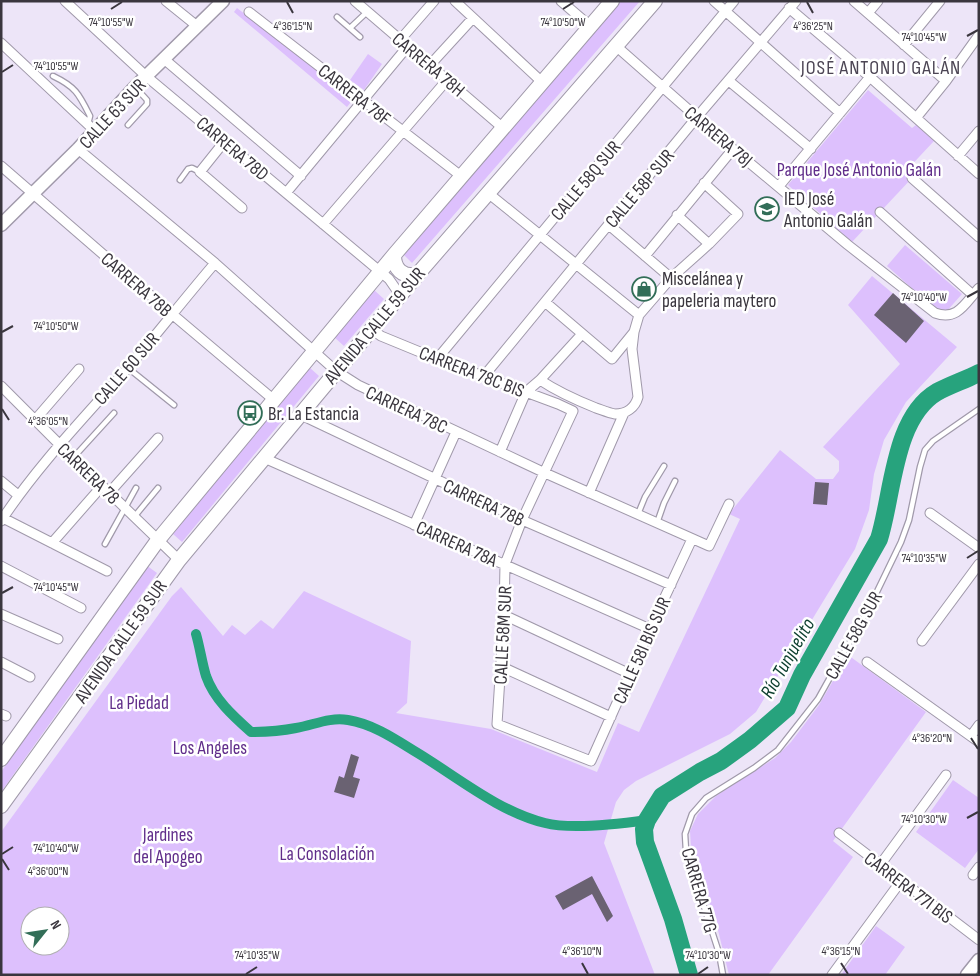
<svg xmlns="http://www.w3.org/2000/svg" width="980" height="976" viewBox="0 0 980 976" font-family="'Sofia Sans Condensed',sans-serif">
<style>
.green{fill:#ddc0fd;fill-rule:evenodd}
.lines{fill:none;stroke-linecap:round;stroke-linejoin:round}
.canal{stroke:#27a37d;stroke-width:10}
.river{stroke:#27a37d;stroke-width:18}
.building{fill:#6a6272}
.lane-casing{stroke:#a099aa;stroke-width:7}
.street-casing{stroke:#a099aa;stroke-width:11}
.secondary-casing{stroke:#a099aa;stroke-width:15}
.primary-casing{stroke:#a099aa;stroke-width:16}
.lane{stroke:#fff;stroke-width:4.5}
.street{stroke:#fff;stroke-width:9}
.secondary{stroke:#fff;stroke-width:12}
.primary{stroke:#fff;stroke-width:14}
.ticks{fill:none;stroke:#3a363e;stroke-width:2}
.labels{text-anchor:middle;stroke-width:5;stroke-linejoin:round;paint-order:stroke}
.street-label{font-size:19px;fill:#3a363e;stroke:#fff}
.park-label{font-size:19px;fill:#602d8a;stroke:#fff}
.poi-label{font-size:19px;fill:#3a363e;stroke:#fff;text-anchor:start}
.neighbourhood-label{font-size:20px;letter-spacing:1px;fill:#4c4554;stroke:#fff}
.water-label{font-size:20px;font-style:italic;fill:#0d3f2f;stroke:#fff}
.ticks-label{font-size:12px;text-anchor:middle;fill:#3a363e;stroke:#fff;stroke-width:5;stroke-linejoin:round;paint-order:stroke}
</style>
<rect width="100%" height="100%" fill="#ede5f8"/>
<path class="green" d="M621,1H640L412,263L404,255Z
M237,8L354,98L347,107L234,12Z
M368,54L382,64L364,90L350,80Z
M868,90L912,128L916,125L934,141L905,172L912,178L852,242L788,185Z
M905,245L962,294L946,312L935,309L887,266Z
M872,276L957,347L906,402L884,440L874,474L869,510L855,549L756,712L730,734L636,781L624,790L616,802L604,843L655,975H1V832L172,596L181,587L223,636L232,625L245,635L261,620L273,629L304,591L411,641L407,703L396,713L491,729L597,772L618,723L639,732L740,519L729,514L780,450L816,479H833L839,471V461L823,447L900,364L848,305ZM30,916H60V946H30Z
M374,290L384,299L344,346L334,337Z
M309,367L319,376L182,542L173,534Z
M146,565L157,573L1,792V772Z
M848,655L926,712L833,841L853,857L768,975H729L715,918L691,849L690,831L698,814L716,796L775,758L791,742L819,705Z
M953,780L979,798V849L965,868L916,832Z
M876,926L905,947L885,975H841Z"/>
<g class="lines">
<path class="canal" d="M196,634C200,648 202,663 206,676C214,699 233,716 251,732C267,732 281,731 296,728C314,725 329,717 348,720C373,724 395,739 416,752C456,776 499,812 545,823C572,830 619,824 647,820"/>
<path class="river" d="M689,975L673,919L645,842L644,829L647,820L662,796L700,772L721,761L750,740L787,708L802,675L879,539C893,495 893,418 937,392C950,385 965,380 979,373"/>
</g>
<path class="building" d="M893,293L924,321L906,343L874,315Z
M815,482L829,483L827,505L813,504Z
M351,754L359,757L353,777L360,779L354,798L334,792L339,776L344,778Z
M592,876L613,916L607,922L592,894L563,910L555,896Z"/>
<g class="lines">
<g class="lane-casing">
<path id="lane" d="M337,17L360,37
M350,28L367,12
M53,76C76,87 79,94 90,116L88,124
M128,125L147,104V100L136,88
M180,180L188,169L192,168L200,172
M128,368L174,405
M73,458L114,413
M638,514L645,497L664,466
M134,517L158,488
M657,523L664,503L675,481
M105,544L136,488
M723,975L719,953L686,851L685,834L692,814L706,798L754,768L778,750L818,699L871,604L901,542L909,520L920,467L925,450L933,441L979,409"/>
</g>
<g class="street-casing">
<path id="street" d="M65,1L146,76L389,279L400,295
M166,1L197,26
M355,1L503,128
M455,1L542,82
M561,1L590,26
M714,1L840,113
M854,1L946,81
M789,8L870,77L979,174
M249,12L461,176
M868,13L878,1
M400,40L434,1
M1,43L95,131
M904,45L940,1
M616,46L733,149L848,245L935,313C958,321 965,303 979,288
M164,59L301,176
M430,65L473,18
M729,81L811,149
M916,118L946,81L979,35
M224,142L200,172L242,208
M78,149L215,263L336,371L358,385L545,473L709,546L729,504
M958,156L979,131
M1,166L172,314L274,400
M912,178L979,237
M779,186L870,77
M286,193L408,46
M488,193L639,315
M880,212L973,295
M677,215L709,244
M323,224L447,80
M609,225L671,278
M645,256L733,149
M545,302L612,359L634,332L639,315L671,278L709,244L738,214L704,183
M371,329L381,336L437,359L558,404L573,411L522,520L505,564L504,615L497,724L591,761L650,629L692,539
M437,359L734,1
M484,376L697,117L796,1
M540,380C558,392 576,400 596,408C602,410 609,413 615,414C626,414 635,408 638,397L632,349L634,332
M1,386L59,444L179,560
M299,414L522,520L671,585
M35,420L79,369
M500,452L526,392L540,380L582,334
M264,458L650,629
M1,481L18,495
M109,493L158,438
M589,493L624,413
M930,513L979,548
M3,518L107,571
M1,521C38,465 84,418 127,369C157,334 185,298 215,263
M414,525L456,432
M52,543L102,486
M1,566L81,608
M1,614L58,639
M504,615L630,674
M922,641L979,564
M1,662L30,677
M867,662L979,742
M500,666L611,717
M1,714L6,716
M971,736L979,725
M839,833L979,940
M880,865L946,775
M973,875L979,867
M832,975L901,881"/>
</g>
<g class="secondary-casing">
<path id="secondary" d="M1,225L78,149L135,87L223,1
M967,975L979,960"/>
</g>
<g class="primary-casing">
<path id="primary" d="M394,255C394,269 402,277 417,275
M1,759L158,540L394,255L612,1
M1,806L179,560L417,275L655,1"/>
</g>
<use href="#lane" class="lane"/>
<use href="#street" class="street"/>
<use href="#secondary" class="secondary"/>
<use href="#primary" class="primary"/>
</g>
<path class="ticks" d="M287,2L293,13M807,2L813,13M111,9L122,2M563,9L574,2M967,36L978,30M2,72L13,65M967,297L978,291M2,332L13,326M2,409L9,420M967,558L978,551M2,593L13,587M971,738L978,749M967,818L978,812M2,854L13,847M2,859L9,870M582,963L588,974M841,963L848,974M246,974L257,967M698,974L708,967"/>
<defs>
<g id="school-ring" transform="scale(1.25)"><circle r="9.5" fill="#fff" stroke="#326e58" stroke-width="1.5"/><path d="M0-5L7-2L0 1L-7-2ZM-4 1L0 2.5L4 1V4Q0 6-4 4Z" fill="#326e58"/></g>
<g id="shop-ring" transform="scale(1.25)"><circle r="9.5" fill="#fff" stroke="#326e58" stroke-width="1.5"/><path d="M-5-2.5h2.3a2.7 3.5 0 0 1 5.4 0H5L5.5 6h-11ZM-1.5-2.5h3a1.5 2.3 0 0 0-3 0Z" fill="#326e58"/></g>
<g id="bus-ring" transform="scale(1.25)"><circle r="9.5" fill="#fff" stroke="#326e58" stroke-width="1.5"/><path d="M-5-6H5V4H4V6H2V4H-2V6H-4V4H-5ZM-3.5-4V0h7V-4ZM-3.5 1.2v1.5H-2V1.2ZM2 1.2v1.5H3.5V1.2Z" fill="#326e58"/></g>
</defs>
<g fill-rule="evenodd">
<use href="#school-ring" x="767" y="209"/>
<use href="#shop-ring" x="644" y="289"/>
<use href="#bus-ring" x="250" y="413"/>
</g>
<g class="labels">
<g class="street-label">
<text transform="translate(429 64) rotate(40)" y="7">CARRERA 78H</text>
<text transform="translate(355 94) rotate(38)" y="7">CARRERA 78F</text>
<text transform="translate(112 113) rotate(-47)" y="7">CALLE 63 SUR</text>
<text transform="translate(719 136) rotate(40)" y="7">CARRERA 78J</text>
<text transform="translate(233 148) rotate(40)" y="7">CARRERA 78D</text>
<text transform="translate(585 180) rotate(-50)" y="7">CALLE 58Q SUR</text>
<text transform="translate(639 188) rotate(-50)" y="7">CALLE 58P SUR</text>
<text transform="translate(137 284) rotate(41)" y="7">CARRERA 78B</text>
<text transform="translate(374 325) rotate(-50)" y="7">AVENIDA CALLE 59 SUR</text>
<text transform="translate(126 368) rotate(-49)" y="7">CALLE 60 SUR</text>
<text transform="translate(472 371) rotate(21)" y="7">CARRERA 78C BIS</text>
<text transform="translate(407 409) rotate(25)" y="7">CARRERA 78C</text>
<text transform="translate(89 473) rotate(44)" y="7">CARRERA 78</text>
<text transform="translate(484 502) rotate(25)" y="7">CARRERA 78B</text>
<text transform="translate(457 543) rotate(24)" y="7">CARRERA 78A</text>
<text transform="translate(502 635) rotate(-87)" y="7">CALLE 58M SUR</text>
<text transform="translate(853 635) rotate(-61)" y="7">CALLE 58G SUR</text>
<text transform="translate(120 641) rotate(-55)" y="7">AVENIDA CALLE 59 SUR</text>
<text transform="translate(641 650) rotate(-66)" y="7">CALLE 58I BIS SUR</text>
<text transform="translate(909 887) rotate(37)" y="7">CARRERA 77I BIS</text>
<text transform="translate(700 890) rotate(74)" y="7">CARRERA 77G</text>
</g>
<g class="park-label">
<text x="859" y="176">Parque José Antonio Galán</text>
<text x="139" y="709">La Piedad</text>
<text x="210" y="754">Los Angeles</text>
<text x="168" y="841">Jardines<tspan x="168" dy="22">del Apogeo</tspan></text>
<text x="327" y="860">La Consolación</text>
</g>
<g class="poi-label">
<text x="784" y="205">IED José<tspan x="784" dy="22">Antonio Galán</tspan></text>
<text x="662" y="285">Miscelánea y<tspan x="662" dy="22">papeleria maytero</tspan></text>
<text x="268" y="420">Br. La Estancia</text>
</g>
<g class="neighbourhood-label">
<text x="881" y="74">JOSÉ ANTONIO GALÁN</text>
</g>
<g class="water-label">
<text transform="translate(787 658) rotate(-60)" y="7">Río Tunjuelito</text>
</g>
</g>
<g class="ticks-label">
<text x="111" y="26">74°10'55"W</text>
<text x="563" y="26">74°10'50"W</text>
<text x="293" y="30">4°36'15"N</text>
<text x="813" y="30">4°36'25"N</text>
<text x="924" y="41">74°10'45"W</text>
<text x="56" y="70">74°10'55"W</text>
<text x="924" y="301">74°10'40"W</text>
<text x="56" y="330">74°10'50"W</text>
<text x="48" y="425">4°36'05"N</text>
<text x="924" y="562">74°10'35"W</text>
<text x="56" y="591">74°10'45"W</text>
<text x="932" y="742">4°36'20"N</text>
<text x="924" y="823">74°10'30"W</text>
<text x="56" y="852">74°10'40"W</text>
<text x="48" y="875">4°36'00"N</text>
<text x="582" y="955">4°36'10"N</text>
<text x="841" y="955">4°36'15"N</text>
<text x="257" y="959">74°10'35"W</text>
<text x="708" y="959">74°10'30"W</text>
</g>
<rect width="980" height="976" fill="none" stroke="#3a363e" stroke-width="5"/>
<g transform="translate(45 931) rotate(60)"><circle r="24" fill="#ffffff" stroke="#b0afb2"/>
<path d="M0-4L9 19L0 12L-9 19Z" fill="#326e58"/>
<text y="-8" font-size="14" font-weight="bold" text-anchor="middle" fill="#3a363e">N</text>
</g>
</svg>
